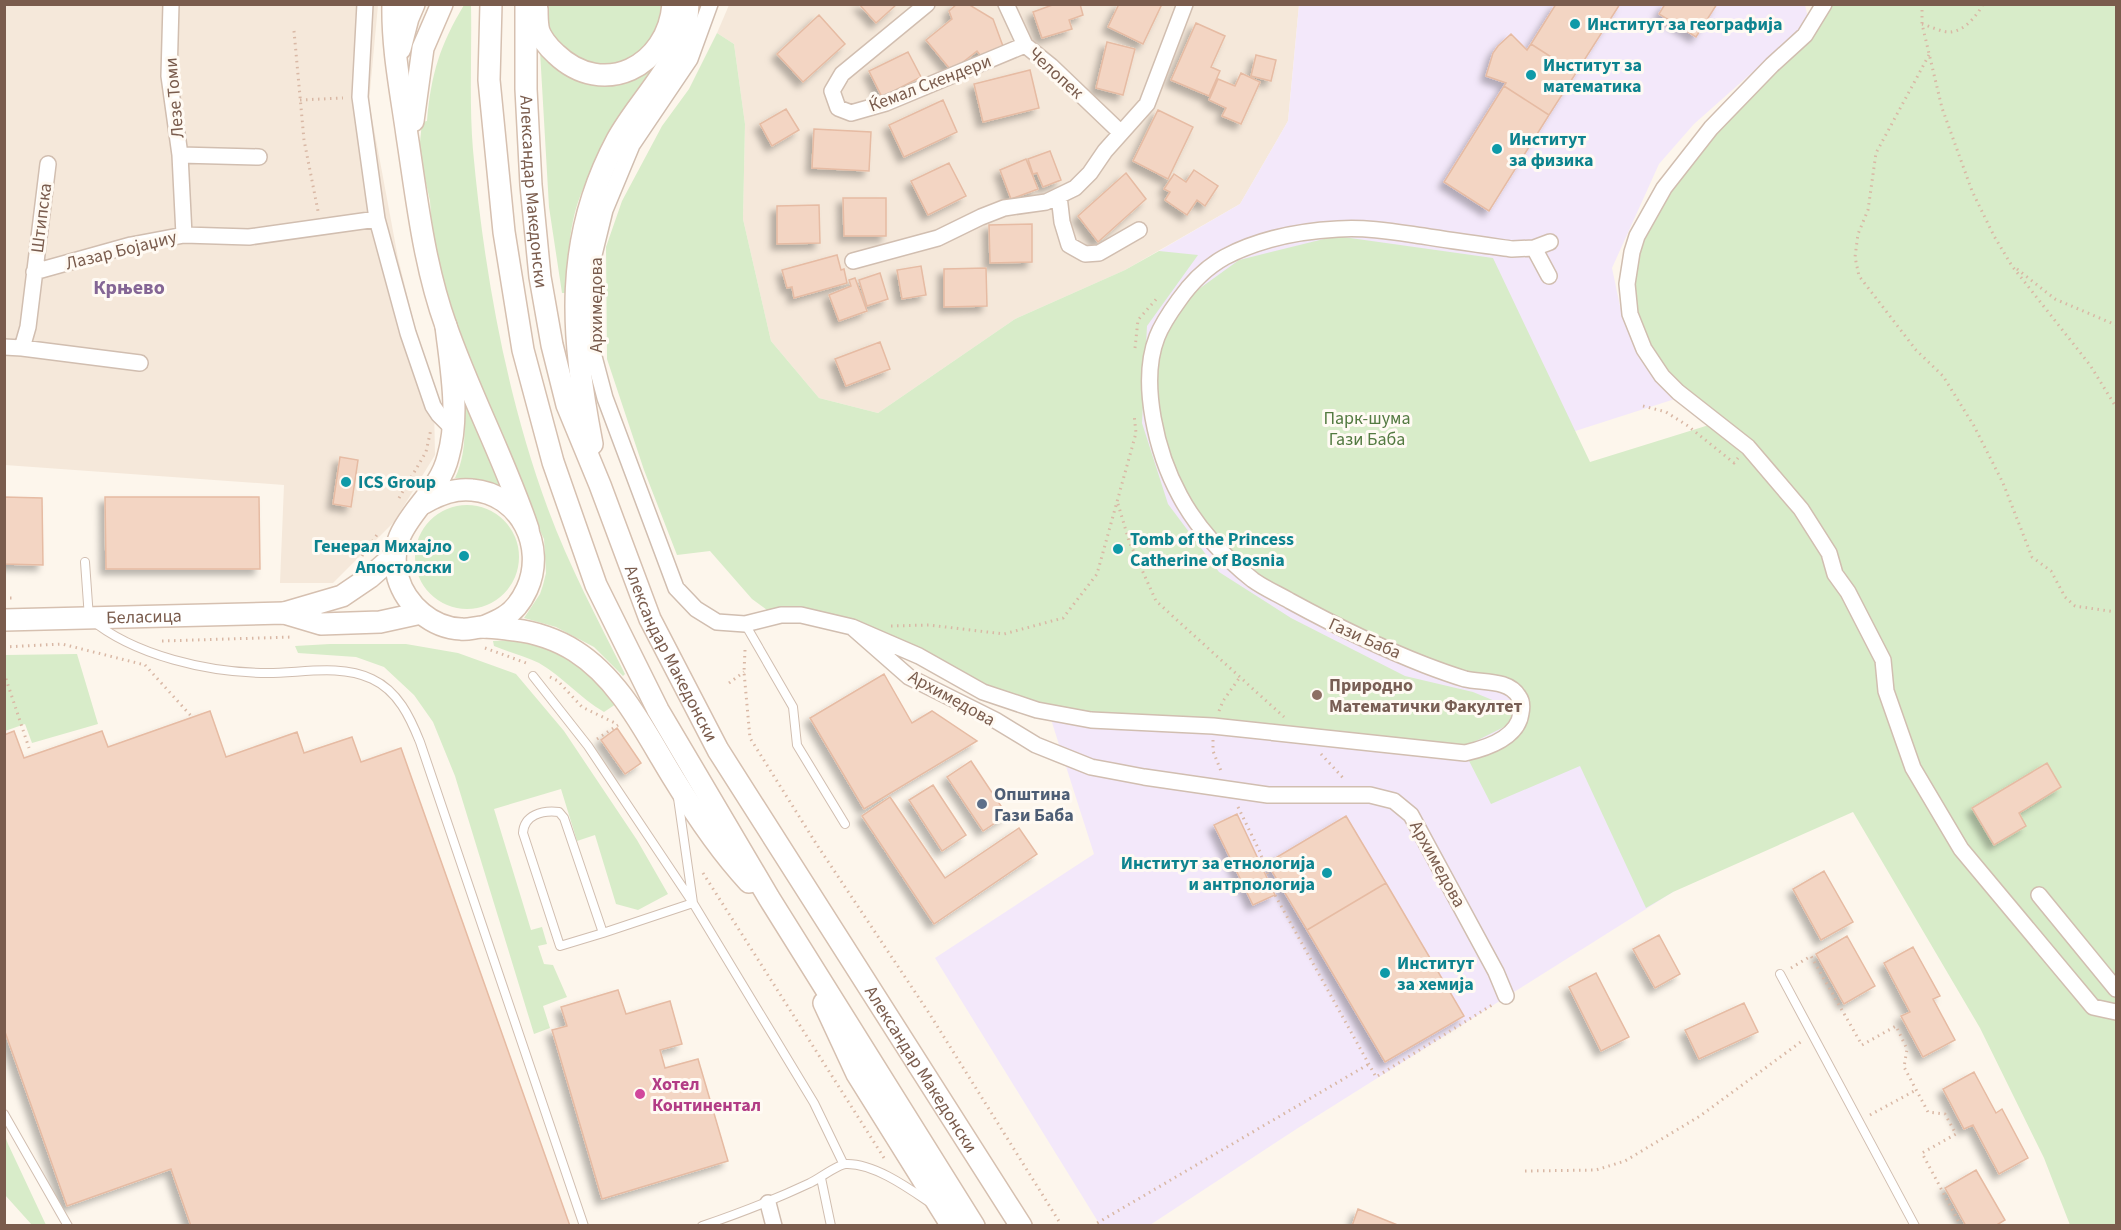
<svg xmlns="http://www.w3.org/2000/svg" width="2121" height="1230" viewBox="0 0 2121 1230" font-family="'Source Sans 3',sans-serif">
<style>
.residential{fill:#f5e8da}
.education{fill:#f3e8fa}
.green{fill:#d8ecc9}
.building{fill:#f3d5c3;stroke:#e6bba3;stroke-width:1.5;filter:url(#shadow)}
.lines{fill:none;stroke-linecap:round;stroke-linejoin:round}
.lane-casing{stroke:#d1beb0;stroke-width:10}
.street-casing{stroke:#d1beb0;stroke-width:18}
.secondary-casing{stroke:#d6c0b0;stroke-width:24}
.path{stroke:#d9b8a5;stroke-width:3;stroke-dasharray:1.5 4.5;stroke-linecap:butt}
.lane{stroke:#fff;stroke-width:8}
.street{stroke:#fff;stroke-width:15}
.secondary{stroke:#fff;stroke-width:21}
.culture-dot{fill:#0f9aa8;stroke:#fffaf3;stroke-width:2}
.education-dot{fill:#8d6e63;stroke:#fffaf3;stroke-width:2}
.service-dot{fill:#5c6f8a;stroke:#fffaf3;stroke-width:2}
.hotel-dot{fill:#d1479c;stroke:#fffaf3;stroke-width:2}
.labels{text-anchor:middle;stroke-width:6;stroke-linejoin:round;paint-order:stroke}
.culture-label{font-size:18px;font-weight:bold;fill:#0d838f;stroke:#fffaf3;text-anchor:start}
.street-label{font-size:18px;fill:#7a5c4d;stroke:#fffaf3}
.park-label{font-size:18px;fill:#537a41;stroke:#fffaf3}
.education-label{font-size:18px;font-weight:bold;fill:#785e54;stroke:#fffaf3;text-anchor:start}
.service-label{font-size:18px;font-weight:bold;fill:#4e5e75;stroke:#fffaf3;text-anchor:start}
.hotel-label{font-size:18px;font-weight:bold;fill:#b23c85;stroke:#fffaf3;text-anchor:start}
.neighbourhood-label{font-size:20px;font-weight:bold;fill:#846695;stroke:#fffaf3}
</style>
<defs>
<filter id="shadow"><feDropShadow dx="-5.5" dy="5.5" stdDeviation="3" flood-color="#0004"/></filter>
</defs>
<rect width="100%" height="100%" fill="#fdf6ec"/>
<path class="residential" d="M4,5H378L369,102L398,258L434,404L435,455L394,522L333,583H280L284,485L5,465Z
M729,5H1299L1288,121L1240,204L1125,270L1015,319L878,413L819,398L771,341L743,219L745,124L734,44L717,33Z"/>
<path class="education" d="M1299,5H1805L1809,22L1694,124L1659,164L1612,268L1620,306L1627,324L1678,398L1494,457L1673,892L1298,1128L1150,1225H1100L935,958L1094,854L992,535L1138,320L1159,251L1240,204L1288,121Z"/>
<path class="green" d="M464,5H471C472,53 469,102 473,150C484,271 506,395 548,509C569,566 598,620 625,674L623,676L594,647L556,627L524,618L540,594L543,585L546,573L544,539L503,455L446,298L432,230L430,201L419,152L422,122L427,121C431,74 440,45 464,5Z
M546,5H663L661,25L641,59L595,69L557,47L549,33Z
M1824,5H2116V1225H2070L2044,1158L1980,1028L1853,812L1673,892L1646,908L1580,766L1491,804L1465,753L1511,733L1519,697L1467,679L1254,580L1186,503L1152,400L1158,339L1185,299L1239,260L1336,236L1493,258L1590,462L1709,425L1644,349L1629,268L1664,188Z
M717,33L734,44L745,124L743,219L771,341L819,398L878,413L1015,319L1125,270L1159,251L1198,255L1147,326L1142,423L1168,504L1219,572L1291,618L1405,676L1473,692L1507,706L1512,712L1510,724L1468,745L1412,744L1076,710L1017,697L967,678L862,622L823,612L767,610L752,599L710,551L677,555L644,470L607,359L606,247L622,201L662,126L689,89Z
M540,51L633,79L651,70C625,113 595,155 578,202C569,229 567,265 566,293H562L549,207Z
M465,397L502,487L482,480L455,478C467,453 465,426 463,399Z
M415 557a52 52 0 1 1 104 0a52 52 0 1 1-104 0Z
M519,640L564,655L600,682L616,704L604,712C580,698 563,677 539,663C525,656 508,652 494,646L493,641Z
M330,644H406L458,653L516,674L564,731L637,840L668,894L638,910L616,904L595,835L577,841L561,789L494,809L531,930L542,927L547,944L538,946L544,964L553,965L567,997L543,1006L550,1028L534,1034L455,776L433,722L414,695L384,667L356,657L298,653L295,646Z
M77,654L98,724L32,743L25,724L5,731V655Z
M5,1136L8,1144L46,1225H32L5,1195Z"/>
<path class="building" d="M859,4H897L876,23Z
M957,4H968L993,19L1004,49L985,61L977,51L958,66L950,69L926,40L952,19L949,11Z
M1055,4H1080L1083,15L1069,20L1072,29L1042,38L1033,12Z
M1119,4H1162L1143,44L1108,27Z
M1556,4H1620L1576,73L1531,44Z
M1665,4H1717L1696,37L1659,14Z
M819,15L845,44L803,82L777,54Z
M1196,23L1225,36L1211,67L1220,71L1209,96L1171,80Z
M1511,34L1527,50L1531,44L1576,73L1549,115L1504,86L1506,83L1486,76L1493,53L1498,46Z
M1107,42L1135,49L1123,95L1096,88Z
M908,52L921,77L882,97L869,71Z
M1256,55L1276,60L1271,81L1251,76Z
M1030,70L1039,108L983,122L974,84Z
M1241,73L1260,82L1241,124L1222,116L1226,108L1209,100L1218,79L1235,86Z
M1504,86L1549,115L1489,211L1444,182Z
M943,100L957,132L904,157L889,125Z
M786,109L799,130L772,146L760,124Z
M1158,110L1193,127L1168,179L1133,161Z
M814,129L871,132L869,171L812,168Z
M1050,151L1061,180L1043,187L1037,173L1033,174L1028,159Z
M1026,159L1038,189L1011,199L1000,170Z
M949,163L966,196L928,215L911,181Z
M1194,170L1218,186L1205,206L1197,200L1187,215L1165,200L1170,192L1164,189L1174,174L1186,182Z
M1126,173L1146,199L1098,242L1078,216Z
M843,198H886V236H844Z
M819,205L820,243L777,244V206Z
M1032,224V262L990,263L989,225Z
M837,255L841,270L844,269L847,283L794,298L792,287L787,288L782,270Z
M921,266L926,295L902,299L897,270Z
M986,268L987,306L944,307V269Z
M880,273L888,299L867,306L859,280Z
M855,278L867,311L839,321L829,295L851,286L849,280Z
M880,342L890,369L846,386L835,359Z
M340,457L358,460L351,507L333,504Z
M4,497L42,498L43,565L4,564Z
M105,497H259L260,569H106Z
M884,674L912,723L932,711L977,741L864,809L810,718Z
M210,711L226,757L297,732L304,753L352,737L361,762L401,748L570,1226H191L171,1169L67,1206L4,1029V735L14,731L24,758L102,731L108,747Z
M617,728L641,763L625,774L601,740Z
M971,761L1007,815L983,831L947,777Z
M2047,763L2061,787L2019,813L2026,826L1994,845L1972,808Z
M933,785L966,835L942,851L909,800Z
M890,797L945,878L1019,828L1037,854L934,924L862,816Z
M1237,814L1275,895L1253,905L1214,825Z
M1346,816L1386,883L1307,930L1267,863Z
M1824,871L1853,922L1821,940L1793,889Z
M1386,883L1464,1016L1385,1062L1307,930Z
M1659,935L1680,974L1655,988L1633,949Z
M1847,936L1875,986L1844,1004L1816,954Z
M1913,947L1940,996L1933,999L1955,1040L1923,1057L1901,1016L1910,1012L1884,963Z
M1596,973L1629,1037L1601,1051L1569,987Z
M618,990L626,1014L670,1001L682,1044L660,1050L665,1068L698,1059L728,1161L602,1199L552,1030L567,1026L561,1007Z
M1744,1003L1758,1032L1699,1059L1685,1030Z
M1974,1072L1996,1113L2002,1109L2028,1158L1999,1174L1973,1125L1964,1129L1943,1089Z
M1976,1170L2005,1220L1995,1226H1966L1945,1188Z
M1358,1209L1400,1226H1352Z"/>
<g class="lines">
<g class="lane-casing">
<path id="lane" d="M85,562L89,618C134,656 210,673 268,673C302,673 340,664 372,679C398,691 410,717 420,742L584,1226
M745,624L793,707L797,745L845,824
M533,676L588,746L693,903L814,1103L843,1163
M603,933L560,946L523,833C524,815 542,810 559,812L564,818L603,933L693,903L678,798
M1780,974L1915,1226
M4,1114L68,1226
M821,1178L831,1226
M702,1226C740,1213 774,1200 810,1183C819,1179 838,1164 846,1164C873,1163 907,1187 929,1202"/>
</g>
<g class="street-casing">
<path id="street" d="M171,4L169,76L180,155L184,235
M365,4L360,97L377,219L408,333L433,406L439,415L453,429
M710,4L690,59L632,145L605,210L592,263V349L605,398L676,588L696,609L717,622L745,624L781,615H801L852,627L909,677L995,720L1036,745L1091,767L1144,777L1268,795H1370L1394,801L1411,815L1496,972L1506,996
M927,4L842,74L832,91L838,108L851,113L886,103L1025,45
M1006,4L1025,45L1051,66L1120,132
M1824,4L1805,35L1772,65L1711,128L1664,188L1637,236L1632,252L1627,284L1630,314L1644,349L1662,376L1678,392L1748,447L1801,509L1829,553L1835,574L1848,592L1883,660L1886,691L1913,768L1961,849L2093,1007L2116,1012
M180,155L259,157
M1059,196L1062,222L1069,245L1085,254L1099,253L1139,230
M1534,248L1549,276
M853,261L938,238L981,217L1004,208L1046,202L1075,188L1090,173L1105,151L1147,104L1185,4
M34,272L131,245L184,235L249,237L377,219
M4,347L22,348L140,363
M22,348L28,327L48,164
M852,627L919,656L983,692L1037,710L1091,720L1213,726L1465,753C1487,748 1518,738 1521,713C1522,708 1522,701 1519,697C1509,679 1482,683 1465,679C1452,675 1438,670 1425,665C1379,647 1334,625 1290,601C1278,594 1264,588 1253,580C1225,558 1197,528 1180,496C1157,454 1139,383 1157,337C1162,324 1171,311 1179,300C1191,283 1207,267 1225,257C1259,239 1300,231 1338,229C1367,227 1395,232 1423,236C1453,241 1483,245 1512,249L1534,248L1550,242
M2039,895L2116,989
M768,1203L774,1226"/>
</g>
<g class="secondary-casing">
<g id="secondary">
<path d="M393,4C392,48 401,92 407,135C417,200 424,265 446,326C470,395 505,460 528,529"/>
<path d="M491,4L489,80L504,232L523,350L553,462L596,585L658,710L769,898L974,1226"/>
<path id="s1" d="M526,4V89L531,185L540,277L552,345L567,405L600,485L650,619L718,750L1021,1226"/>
<path d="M537,9C537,15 537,21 538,27C539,36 549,48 556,54C603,99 668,67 673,4"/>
<path d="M400,49L408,18L414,4"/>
<path d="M413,121L423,48L442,4"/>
<path d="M446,326C451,369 460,415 448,457C437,503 382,524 398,578C406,605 432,628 461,629C468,630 476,627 483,627C494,627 505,629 515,630C535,632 558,640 575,651C621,680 646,734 674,779C696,815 720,851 749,882"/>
<path d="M592,444C571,335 563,241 617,140C641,96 688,57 688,4"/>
<path d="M424,503C439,494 454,488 472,490C521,494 546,547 527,589C522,600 514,611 504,617C498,621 490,624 483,627"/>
<path d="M284,613L342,596L370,577L395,555"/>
<path id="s2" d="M4,620L284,613L321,624L380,622L421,613"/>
<path d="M824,1003L857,1074L952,1226"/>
</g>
</g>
<path class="path" d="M1922,4V24L1942,108L1972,191L1994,236L2012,266L2090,365L2116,407
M1922,24C1930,26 1943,33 1951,32C1965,30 1977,16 1983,4
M294,31L304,140L318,211
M1929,55L1876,153L1868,210L1858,234L1855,257L1859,276L1916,350L1943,376L1974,426L2003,483L2032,557L2051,571L2065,597L2075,606L2116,612
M300,100L343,98
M2017,269L2055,299L2116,325
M1135,348L1138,320L1159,296
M1643,406L1666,412L1688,426L1734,463L1738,458
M399,498L426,452L431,429
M1118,504L1129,541L1156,601L1284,717
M362,556L379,532
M4,598H15
M891,626L929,625L1004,634L1063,618L1097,574L1136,433L1134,414
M162,641L293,637
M4,647L62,644L145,665
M485,648L529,664
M745,650L744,672L750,738L817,845L929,1013L1062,1226
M145,665L192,717
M4,673L29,748
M550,677L558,681L582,707L617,724
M729,683L744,672
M1219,711L1223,701L1240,677
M597,739L618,725
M1213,740V751L1221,771
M1321,754L1345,780
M1238,807L1260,852L1275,895L1376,1077L1492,1005
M703,873L886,1161
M1791,968L1811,956L1862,1045L1896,1026L1907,1049L1904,1067L1928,1112L1945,1114L1956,1134L1922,1153L1961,1226
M1870,1115L1916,1090
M1525,1171L1596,1170L1625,1161L1700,1116L1802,1041
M1092,1226L1369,1064"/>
<use href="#lane" class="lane"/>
<use href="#street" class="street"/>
<use href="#secondary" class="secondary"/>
</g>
<g class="culture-dot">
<circle cx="1575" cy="24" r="6"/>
<circle cx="1531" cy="75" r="6"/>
<circle cx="1497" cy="149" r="6"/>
<circle cx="346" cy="482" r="6"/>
<circle cx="1118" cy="549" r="6"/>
<circle cx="464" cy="556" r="6"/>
<circle cx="1327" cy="873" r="6"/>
<circle cx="1385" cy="973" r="6"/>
</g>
<circle class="education-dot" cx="1317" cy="695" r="6"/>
<circle class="service-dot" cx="982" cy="804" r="6"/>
<circle class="hotel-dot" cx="640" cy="1094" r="6"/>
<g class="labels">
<g class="culture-label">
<text x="1587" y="30">Институт за географија</text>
<text x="1543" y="71">Институт за<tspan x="1543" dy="21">математика</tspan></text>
<text x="1509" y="145">Институт<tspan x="1509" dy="21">за физика</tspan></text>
<text x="358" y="488">ICS Group</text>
<text x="1130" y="545">Tomb of the Princess<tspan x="1130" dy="21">Catherine of Bosnia</tspan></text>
<text x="452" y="552" text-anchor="end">Генерал Михајло<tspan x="452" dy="21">Апостолски</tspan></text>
<text x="1315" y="869" text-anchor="end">Институт за етнологија<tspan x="1315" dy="21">и антрпологија</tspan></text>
<text x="1397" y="969">Институт<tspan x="1397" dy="21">за хемија</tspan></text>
</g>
<g class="street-label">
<text transform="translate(1056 73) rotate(42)" y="6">Челопек</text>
<text transform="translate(930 83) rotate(-21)" y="6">Ќемал Скендери</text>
<text transform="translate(174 98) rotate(-95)" y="6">Лезе Томи</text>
<text dy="6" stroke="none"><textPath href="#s1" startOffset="188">Александар Македонски</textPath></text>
<text transform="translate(41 218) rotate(-83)" y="6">Штипска</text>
<text transform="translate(121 250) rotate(-14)" y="6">Лазар Бојаџиу</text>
<text transform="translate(596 305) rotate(-90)" y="6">Архимедова</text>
<text dy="6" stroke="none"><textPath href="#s2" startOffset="140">Беласица</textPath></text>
<text transform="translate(1365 638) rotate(24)" y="6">Гази Баба</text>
<text dy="6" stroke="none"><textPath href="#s1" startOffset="674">Александар Македонски</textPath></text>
<text transform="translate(952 698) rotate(29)" y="6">Архимедова</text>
<text transform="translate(1438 864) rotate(61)" y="6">Архимедова</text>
<text dy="6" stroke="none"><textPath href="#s1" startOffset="1160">Александар Македонски</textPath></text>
</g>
<g class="park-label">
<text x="1367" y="424">Парк-шума<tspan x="1367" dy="21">Гази Баба</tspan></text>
</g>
<g class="education-label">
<text x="1329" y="691">Природно<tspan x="1329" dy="21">Математички Факултет</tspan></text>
</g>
<g class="service-label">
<text x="994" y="800">Општина<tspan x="994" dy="21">Гази Баба</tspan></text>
</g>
<g class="hotel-label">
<text x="652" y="1090">Хотел<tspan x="652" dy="21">Континентал</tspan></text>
</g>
<g class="neighbourhood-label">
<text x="129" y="294">Крњево</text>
</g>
</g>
<rect width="2121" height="1230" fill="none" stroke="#7a5c4d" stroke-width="12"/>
</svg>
